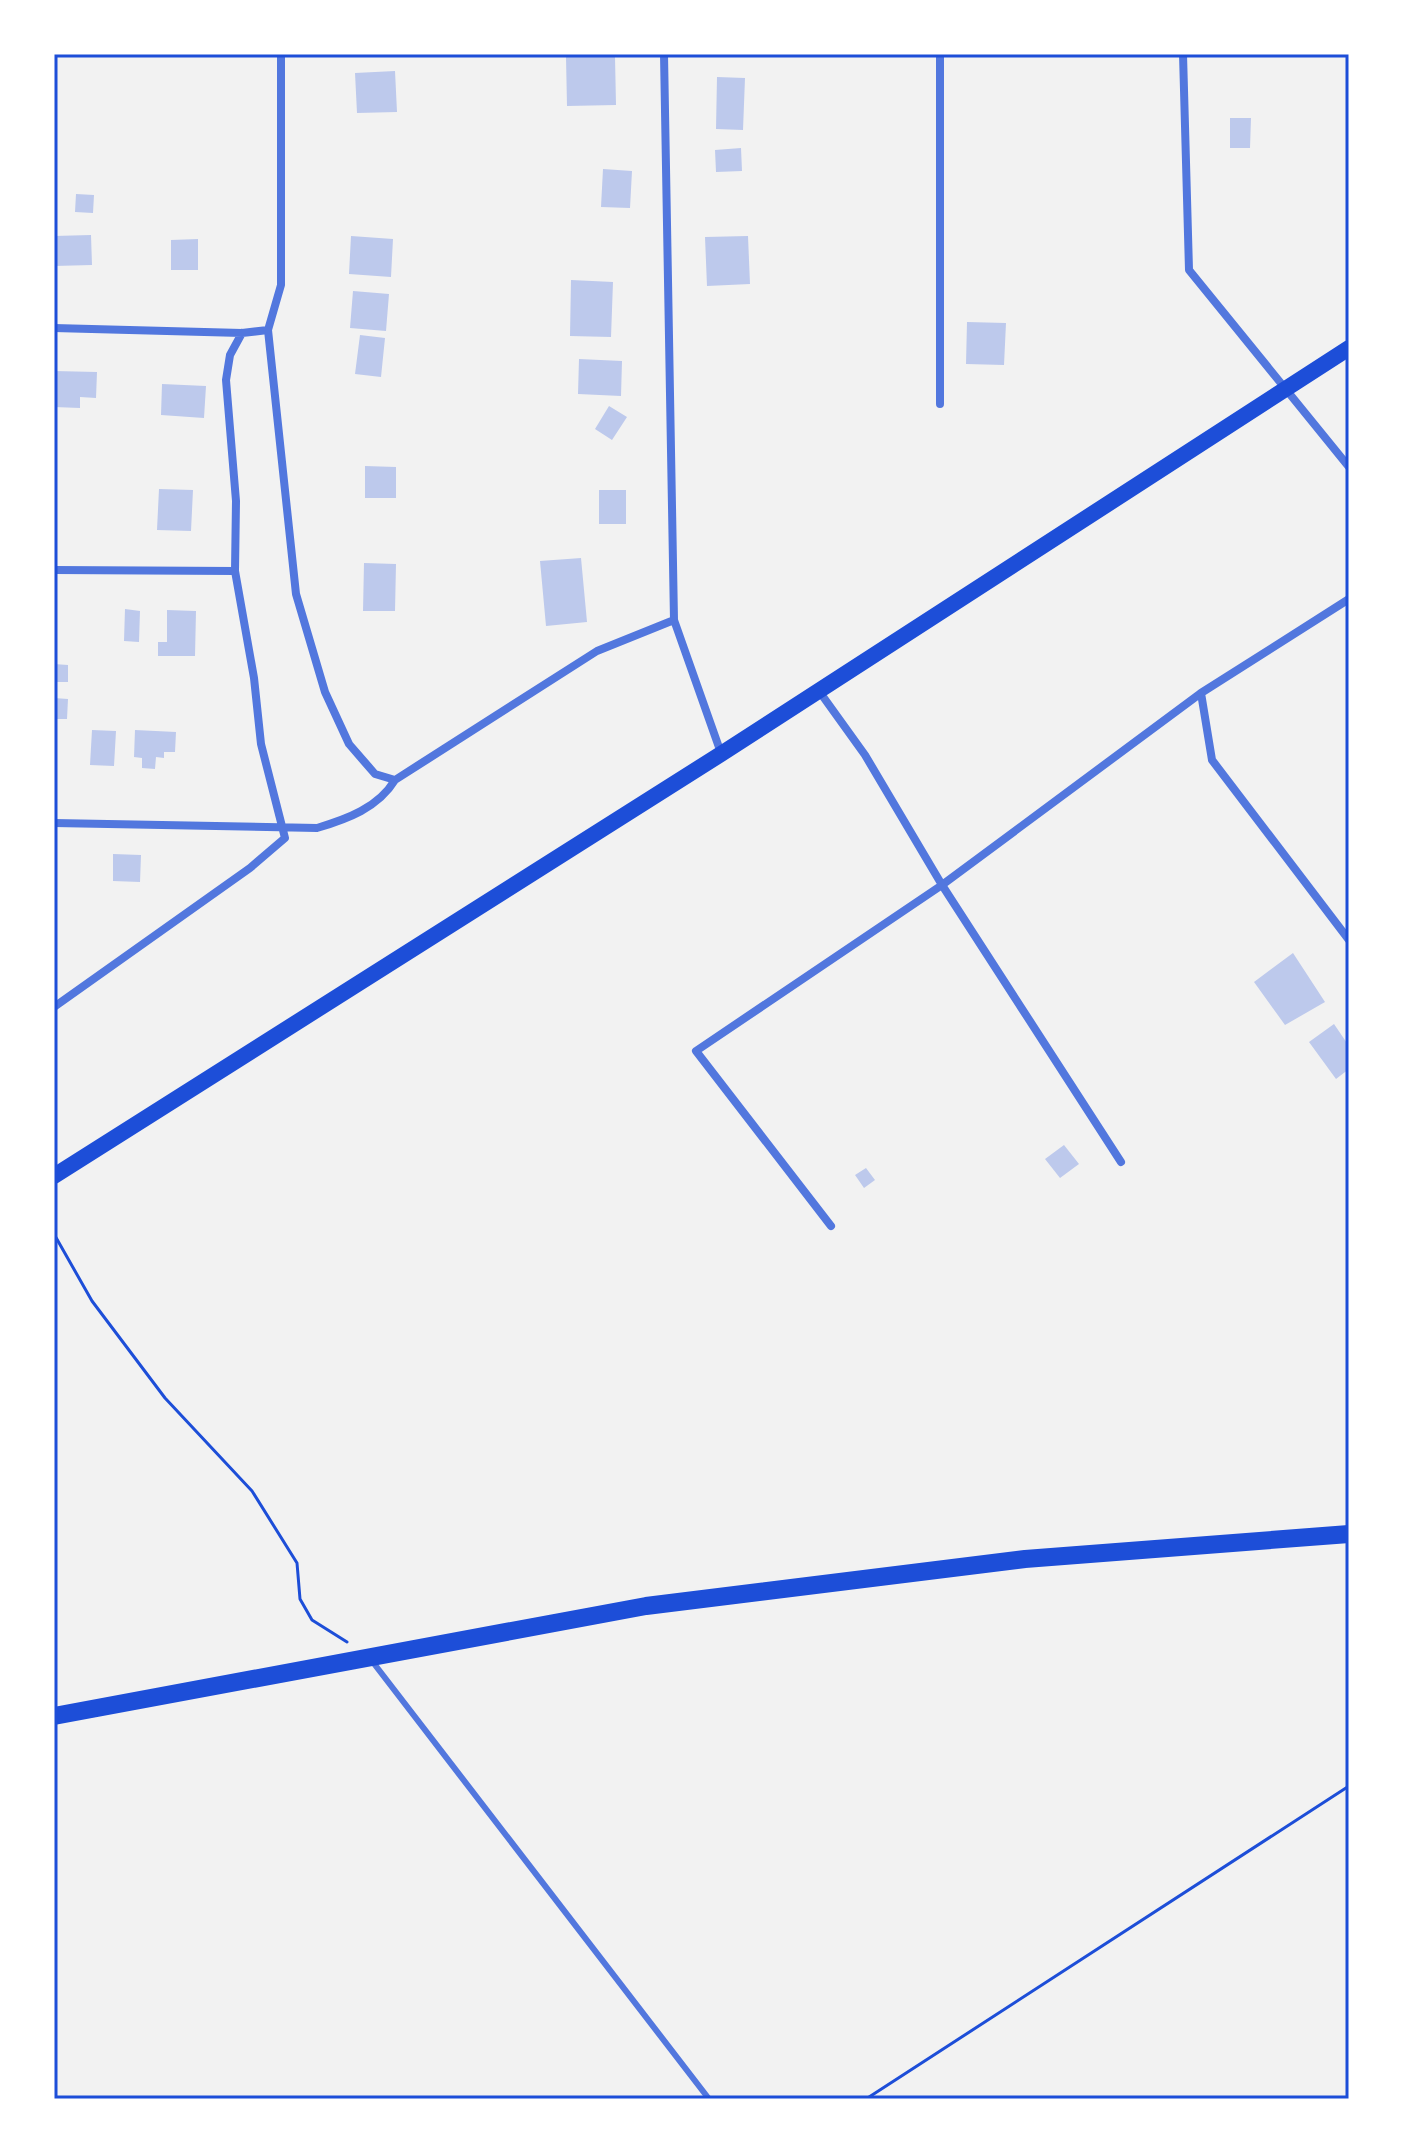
<svg xmlns="http://www.w3.org/2000/svg" width="1403" height="2153" viewBox="0 0 1403 2153" font-family="Lato,sans-serif">
<style>
.building{fill:#bdc9ec}
.lines{fill:none;stroke-linecap:round;stroke-linejoin:round}
.path{stroke:#1d4ed8;stroke-width:3}
.service{stroke:#5277de;stroke-width:6}
.minor{stroke:#5277de;stroke-width:8}
.secondary{stroke:#1d4ed8;stroke-width:16}
.primary{stroke:#1d4ed8;stroke-width:18}
.neatline{fill:none;stroke:#1d4ed8;stroke-width:3}
</style>
<rect width="100%" height="100%" fill="#f2f2f2"/>
<path class="building" d="M566,57H615L616,105L567,106Z
M395,71L397,112L357,113L355,73Z
M717,77L745,78L743,130L716,129Z
M1230,118H1251L1250,148H1230Z
M741,148L742,171L716,172L715,150Z
M603,169L632,171L630,208L601,207Z
M76,194L94,195L93,213L75,212Z
M91,235L92,265L54,266V236Z
M351,236L393,239L391,277L349,274Z
M748,236L750,284L707,286L705,237Z
M198,239V270H171V240Z
M571,280L613,282L611,337L570,336Z
M353,291L389,294L386,331L350,328Z
M967,322L1006,323L1004,365L966,364Z
M360,335L385,338L381,377L355,374Z
M579,359L622,361L621,396L578,394Z
M54,371L97,372L96,398L80,397V408L54,407Z
M162,384L206,386L204,418L161,415Z
M609,406L627,417L612,440L595,429Z
M365,466L396,467V498H365Z
M159,489L193,490L191,531L157,530Z
M599,490H626V524H599Z
M581,558L587,622L546,626L540,561Z
M364,563L396,564L395,611H363Z
M125,609L140,611L139,642L124,641Z
M167,610L196,611L195,656H158V642H167Z
M54,664L68,665V682H54Z
M54,698L68,699L67,719H54Z
M92,730L116,731L114,766L90,765Z
M135,730L176,732L175,752H164V758L156,757L155,769L142,768V758L134,757Z
M113,854L141,855L140,882L113,881Z
M1293,953L1325,1002L1285,1025L1254,982Z
M1334,1024L1349,1046V1069L1336,1079L1309,1042Z
M1064,1145L1079,1164L1060,1178L1045,1159Z
M866,1168L875,1180L864,1188L855,1175Z"/>
<g class="lines">
<path class="path" d="M54,1234L92,1301L165,1398L252,1491L297,1563L300,1599L312,1620L347,1642
M866,2099L1349,1786"/>
<path class="service" d="M372,1661L709,2099"/>
<path class="minor" d="M281,54V285L268,330L296,594L325,692L349,744L375,774L395,780L597,651L674,620
M664,54L674,620L721,753
M1183,54L1189,270L1349,467
M54,328L242,333L268,330
M940,404V54
M54,570L235,571
M819,691L865,755L942,885L1121,1162
M1201,693L1212,760L1349,940
M54,823L317,828C347,819 378,808 395,780
M54,1007L250,868L285,838L261,744L254,678L235,571L236,501L226,380L230,355L242,333
M831,1226L696,1051L942,885L1201,693L1349,599"/>
<path class="secondary" d="M54,1176L721,754L1349,348"/>
<path class="primary" d="M54,1716L646,1606L1025,1559L1349,1534"/>
</g>
<rect width="1403" height="2153" fill="none" stroke="#ffffff" stroke-width="112"/>
<rect x="56" y="56" width="1291" height="2041" class="neatline"/>
</svg>
